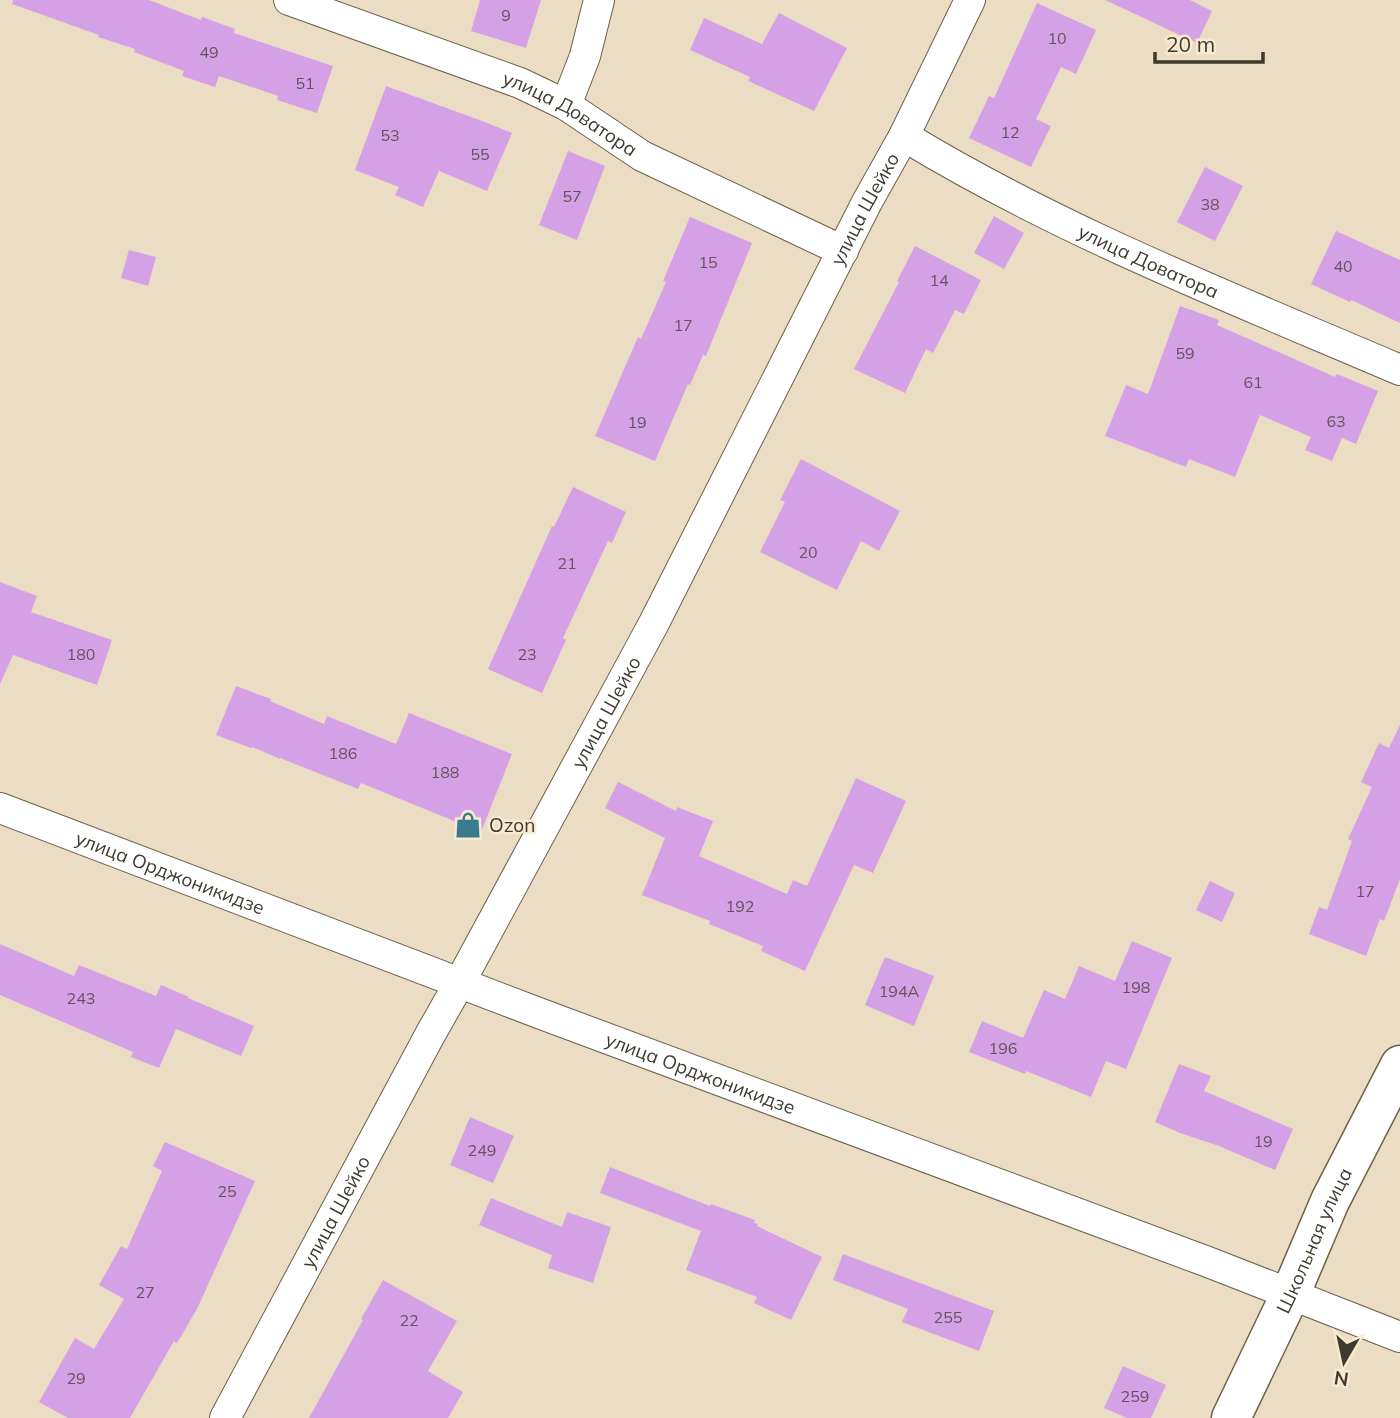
<svg xmlns="http://www.w3.org/2000/svg" width="1400" height="1418" viewBox="0 0 1400 1418" font-family="Mulish,sans-serif">
<style>
.building{fill:#d5a1e6}
.lines{fill:none;stroke-linecap:round;stroke-linejoin:round}
.street-casing{stroke:#6c604a;stroke-width:32}
.secondary-casing{stroke:#6c604a;stroke-width:41}
.street{stroke:#fff;stroke-width:30}
.secondary{stroke:#fff;stroke-width:38}
.labels{text-anchor:middle;stroke-width:5;stroke-linejoin:round;paint-order:stroke}
.number-label{font-size:16px;fill:#64545d}
.street-label{font-size:19px;fill:#3f3a2f;stroke:#f8ead0}
.poi-label{font-size:19px;fill:#3f3a2f;stroke:#f8ead0;text-anchor:start}
</style>
<rect width="100%" height="100%" fill="#ebddc3"/>
<path class="building" d="M13,0H149L201,20L202,17L235,29L234,33L333,66L317,113L277,100L278,96L219,76L215,87L182,76L184,71L134,52L135,49L98,37L99,35L12,4Z
M480,0H541L526,48L471,31Z
M1105,0H1190L1212,11L1197,43Z
M1037,3L1096,30L1076,74L1061,67L1036,119L1051,126L1031,167L969,138L989,96L994,98Z
M779,13L847,48L814,111L748,81L750,77L690,50L704,18L762,44Z
M386,86L485,122L512,133L487,191L439,171L423,207L395,195L399,187L355,170Z
M568,151L605,166L577,240L539,225Z
M1205,167L1243,186L1215,241L1177,222Z
M994,216L1024,233L1004,269L974,253Z
M690,217L752,243L706,356L703,355L690,385L688,384L655,461L595,436L638,337L641,339L666,282L663,281Z
M1336,231L1400,260V323L1351,300L1350,302L1311,284Z
M915,246L981,280L964,314L955,310L933,353L926,349L905,393L854,369L899,282L897,281Z
M129,250L156,257L148,286L121,278Z
M1180,306L1219,320L1217,325L1335,377L1337,374L1378,391L1356,444L1342,438L1332,461L1305,450L1311,437L1260,415L1235,477L1189,459L1186,467L1105,436L1126,385L1148,394Z
M801,459L900,511L879,551L861,541L837,590L760,552L785,502L780,500Z
M573,487L626,512L612,543L608,541L563,638L566,640L542,693L488,669L552,526L554,527Z
M0,582L37,596L31,612L112,640L97,685L13,655L0,684Z
M236,686L271,699L270,701L324,724L327,716L396,744L409,713L512,754L481,832L361,783L358,789L280,758V759L252,747L251,748L216,735Z
M1400,725V879L1384,921L1380,919L1366,956L1309,934L1319,907L1327,910L1352,841L1348,839L1372,787L1361,782L1379,743L1389,748Z
M856,778L906,801L873,873L854,865L805,971L761,951L763,946L709,924L710,921L642,895L665,838L605,808L618,782L676,811L677,807L713,821L699,856L787,894L793,880L807,886Z
M1210,881L1235,893L1222,922L1196,910Z
M1132,941L1172,958L1126,1069L1106,1061L1091,1097L1026,1071L1025,1074L969,1052L982,1021L1023,1038L1044,990L1065,999L1079,966L1115,981Z
M0,944L74,976L79,965L156,996L161,985L189,997L188,998L254,1026L241,1056L176,1029L159,1068L131,1057L133,1052L0,995Z
M885,957L934,976L914,1026L865,1005Z
M1179,1064L1211,1076L1204,1091L1293,1129L1275,1170L1219,1146L1180,1133L1155,1122Z
M470,1117L514,1136L493,1183L450,1165Z
M165,1142L255,1181L197,1309L177,1343L174,1341L130,1418H68L39,1402L75,1338L94,1349L124,1299L99,1285L121,1246L127,1249L162,1171L153,1166Z
M610,1167L710,1206L711,1204L755,1220L754,1223L758,1224L757,1226L822,1257L791,1320L754,1303L757,1297L686,1270L701,1231L600,1193Z
M491,1198L562,1227L567,1212L611,1227L593,1283L548,1268L552,1255L479,1225Z
M843,1254L994,1311L979,1351L902,1322L908,1309L833,1280Z
M383,1280L457,1321L428,1371L463,1392L448,1418H309L363,1320L361,1319Z
M1123,1366L1166,1385L1151,1418H1127L1104,1408Z"/>
<g class="lines">
<g class="street-casing">
<g id="street">
<path id="s1" d="M289,0L520,83L566,105L642,156L843,251"/>
<path d="M566,105L585,56L599,0"/>
<path id="s2" d="M904,136C1060,231 1232,298 1400,370"/>
<path id="s3" d="M0,808L544,1015L1208,1262L1400,1337"/>
<path id="s4" d="M225,1418L431,1033L460,982L654,623L867,202L904,136L970,0"/>
</g>
</g>
<g class="secondary-casing">
<g id="secondary">
<path id="s5" d="M1231,1418L1290,1295L1330,1201L1400,1065"/>
</g>
</g>
<use href="#street" class="street"/>
<use href="#secondary" class="secondary"/>
</g>
<defs>
<g id="shop-bare" transform="scale(2.1)"><path d="M-5-2.5h2.3a2.7 3.5 0 0 1 5.4 0H5L5.5 6h-11ZM-1.5-2.5h3a1.5 2.3 0 0 0-3 0Z" fill="#3b7b8f" stroke="#f8ead0" stroke-width="2.5" paint-order="stroke"/></g>
</defs>
<g fill-rule="evenodd">
<use href="#shop-bare" x="468" y="825"/>
</g>
<g class="labels">
<g class="number-label">
<text x="506" y="21">9</text>
<text x="1057" y="44">10</text>
<text x="209" y="58">49</text>
<text x="305" y="89">51</text>
<text x="1010" y="138">12</text>
<text x="390" y="141">53</text>
<text x="480" y="160">55</text>
<text x="572" y="202">57</text>
<text x="1210" y="210">38</text>
<text x="708" y="268">15</text>
<text x="1343" y="272">40</text>
<text x="939" y="286">14</text>
<text x="683" y="331">17</text>
<text x="1185" y="359">59</text>
<text x="1253" y="388">61</text>
<text x="1336" y="427">63</text>
<text x="637" y="428">19</text>
<text x="808" y="558">20</text>
<text x="567" y="569">21</text>
<text x="81" y="660">180</text>
<text x="527" y="660">23</text>
<text x="343" y="759">186</text>
<text x="445" y="778">188</text>
<text x="1365" y="897">17</text>
<text x="740" y="912">192</text>
<text x="1136" y="993">198</text>
<text x="899" y="997">194А</text>
<text x="81" y="1004">243</text>
<text x="1003" y="1054">196</text>
<text x="1263" y="1147">19</text>
<text x="482" y="1156">249</text>
<text x="227" y="1197">25</text>
<text x="145" y="1298">27</text>
<text x="948" y="1323">255</text>
<text x="409" y="1326">22</text>
<text x="76" y="1384">29</text>
<text x="1135" y="1402">259</text>
</g>
<g class="street-label">
<text dy="7" stroke="none"><textPath href="#s1" startOffset="304">улица Доватора</textPath></text>
<text dy="7" stroke="none"><textPath href="#s4" startOffset="1368">улица Шейко</textPath></text>
<text dy="7" stroke="none"><textPath href="#s2" startOffset="275">улица Доватора</textPath></text>
<text dy="7" stroke="none"><textPath href="#s4" startOffset="802">улица Шейко</textPath></text>
<text dy="7" stroke="none"><textPath href="#s3" startOffset="182">улица Орджоникидзе</textPath></text>
<text dy="7" stroke="none"><textPath href="#s3" startOffset="749">улица Орджоникидзе</textPath></text>
<text dy="7" stroke="none"><textPath href="#s4" startOffset="234">улица Шейко</textPath></text>
<text dy="7" stroke="none"><textPath href="#s5" startOffset="196">Школьная улица</textPath></text>
</g>
<g class="poi-label">
<text x="489" y="832">Ozon</text>
</g>
</g>
<g transform="translate(1344 1362) rotate(189)" stroke="#f8ead0" stroke-width="5" paint-order="stroke">
<path d="M0-5L12 26L0 18L-12 26Z" fill="#3f3a2f"/>
<text y="-10" font-size="19" font-weight="bold" text-anchor="middle" fill="#3f3a2f">N</text>
</g>
<path d="M1155 52v10h108v-10" fill="none" stroke="#3f3a2f" stroke-width="3.5"/>
<text x="1166" y="52" font-size="21" fill="#3f3a2f" stroke="#f8ead0" stroke-width="5" paint-order="stroke">20 m</text>
</svg>
